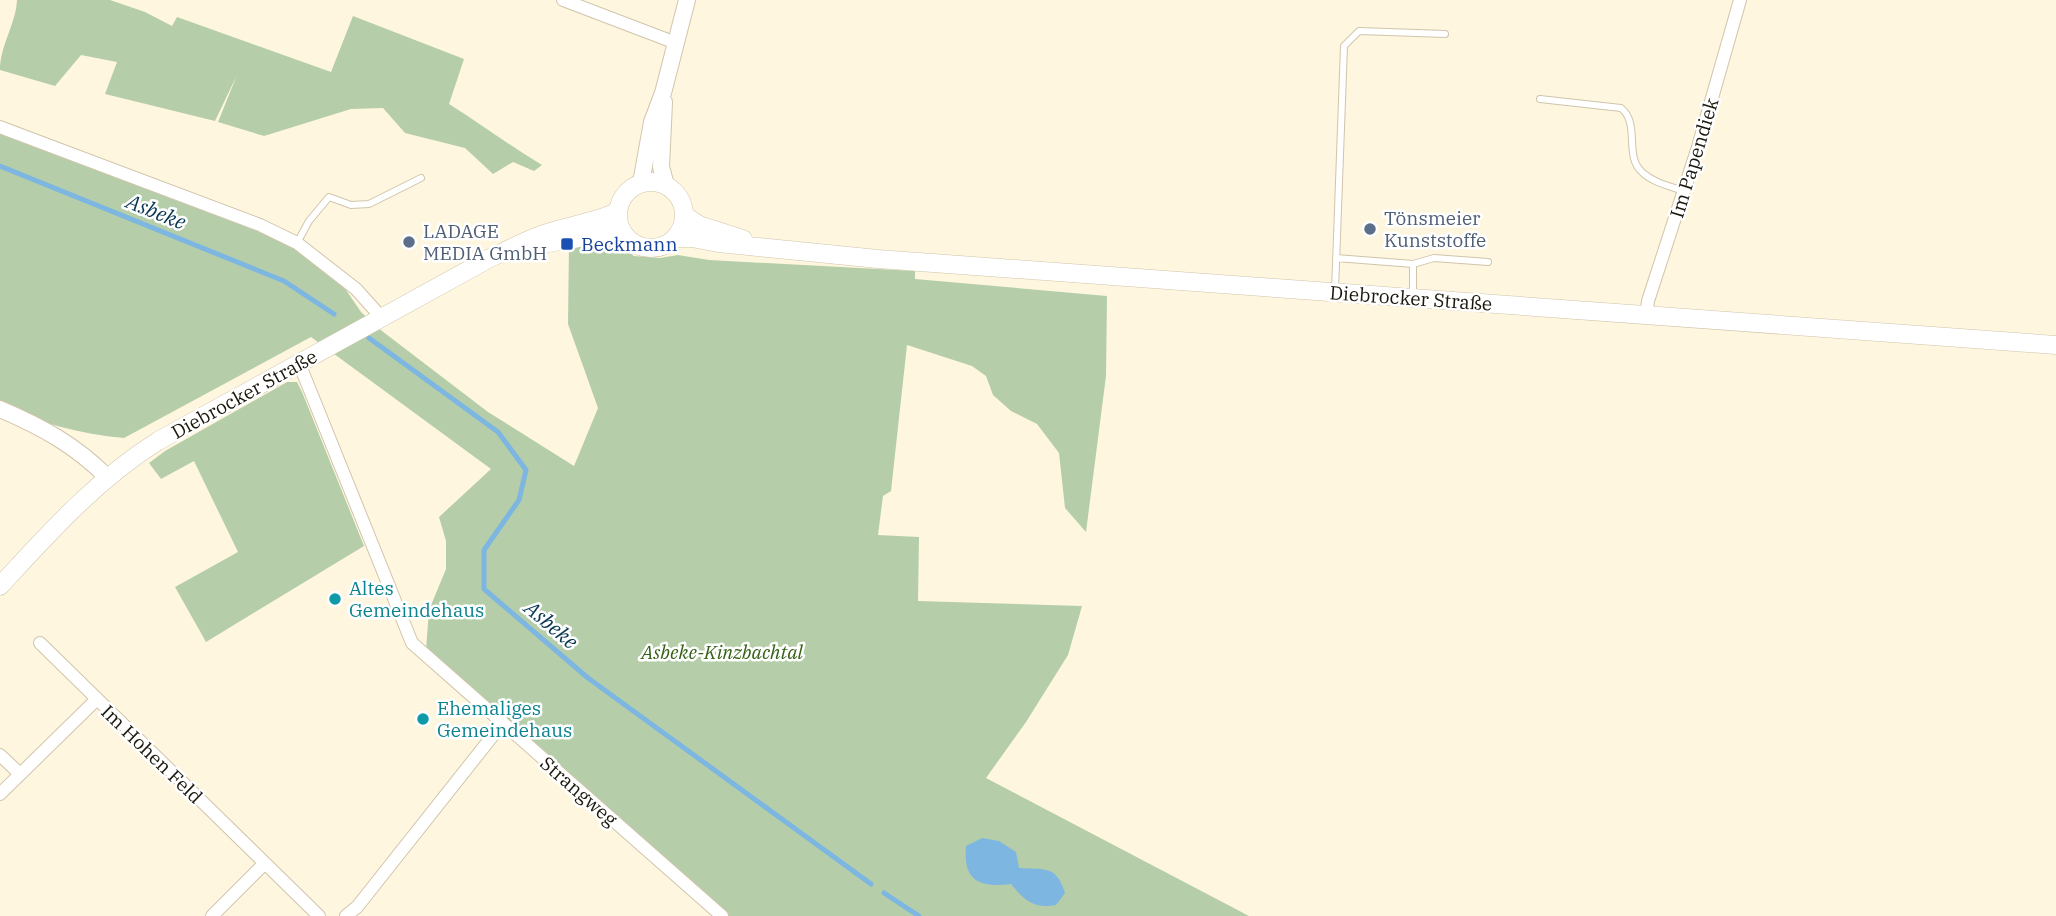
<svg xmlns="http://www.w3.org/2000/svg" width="2056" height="916" viewBox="0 0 2056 916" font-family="'IBM Plex Serif',serif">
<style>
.green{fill:#b5cea9}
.water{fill:#7db6e1}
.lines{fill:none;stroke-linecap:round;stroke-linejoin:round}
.stream{stroke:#7db6e1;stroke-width:5}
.service-casing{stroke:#d0c5ab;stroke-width:8}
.minor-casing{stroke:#d0c5ab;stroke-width:14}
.tertiary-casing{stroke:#d0c5ab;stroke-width:18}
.secondary-casing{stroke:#d0c5ab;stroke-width:19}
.service{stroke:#fff;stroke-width:6}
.minor{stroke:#fff;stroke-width:12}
.tertiary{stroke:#fff;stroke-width:16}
.secondary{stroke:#fff;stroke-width:18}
.service-dot{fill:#5c6f8a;stroke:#fff;stroke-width:2.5}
.transit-dot{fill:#1a4fb4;stroke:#fff;stroke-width:2.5}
.culture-dot{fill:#0f9aa8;stroke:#fff;stroke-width:2.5}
.labels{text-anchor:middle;stroke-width:5;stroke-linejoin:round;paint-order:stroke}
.street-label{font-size:19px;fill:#1b170d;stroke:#fff}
.service-label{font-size:19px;fill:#4e5e75;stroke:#fff;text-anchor:start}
.transit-label{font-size:19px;fill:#164399;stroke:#fff;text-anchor:start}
.culture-label{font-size:19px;fill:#0d838f;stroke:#fff;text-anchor:start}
.park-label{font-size:19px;font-style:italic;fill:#336014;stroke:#fff}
.water-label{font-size:21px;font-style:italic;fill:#093855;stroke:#fff}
</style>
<rect width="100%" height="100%" fill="#fff6e0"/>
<path class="green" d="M17,0H110L145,12L172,26L177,17L331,72L353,16L464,59L449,104C481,124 510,146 542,165L534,171L513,162L493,174L465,148L405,133L383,108L351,109L264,136L218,122L237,75L215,121L105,94L117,62L81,55L55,86L0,70C0,45 16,24 17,0Z
M0,128L323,256L361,312L382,331L488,412L574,466L598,408L568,324L569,244L613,239L634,256L660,258L678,255L709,260L915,271V279L1107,296L1106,376L1086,532L1065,508L1059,453L1037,424L1011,411L993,395L986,376L972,366L907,345L891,491L883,496L878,535L919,537L918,601L1082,606L1068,655L1026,722L986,778L1249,916H727L426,650L429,610L446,569V541L439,517L491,469L311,337L124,438C80,434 39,423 0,405Z
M287,382H297L302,392L364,546L206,642L175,587L238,552L194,461L161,479L149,463L165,451Z"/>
<path class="water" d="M982,838L999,841L1016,852L1019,868C1044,870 1056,864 1065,893L1056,905C1034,909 1024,900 1011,884C978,888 963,880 966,846Z"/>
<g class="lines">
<path class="stream" d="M0,166L284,281L334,314
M369,338L498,432L526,470L519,500L484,550V589L588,678L871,884
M884,893L919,916"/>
<g class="service-casing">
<path id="service" d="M1540,99L1621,108C1641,124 1623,157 1643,173C1654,183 1670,186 1683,191
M297,243L309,221L329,197L351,205L369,204L421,178
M1336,258L1413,264V297
M1413,264L1434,258L1488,262
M1335,291L1344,46L1359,31L1445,34"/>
</g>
<g class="minor-casing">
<path id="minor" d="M563,0L676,43
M0,127L260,225L297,243L356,289L382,318
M1646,316L1648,301L1698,147L1740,0
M299,363L412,643L722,916
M40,643L319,916
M0,755L20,774
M0,794L96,700
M212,916L265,863
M346,916L357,907L502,724"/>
</g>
<g class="tertiary-casing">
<path id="tertiary" d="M664,102L661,167L666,185
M641,183L652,122L663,93L687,0
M0,409C42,427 75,445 107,477"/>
</g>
<g class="secondary-casing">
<path id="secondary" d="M618 215a33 33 0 1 1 66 0a33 33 0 1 1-66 0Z
M684,215L699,225L743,239
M675,238H692L718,243L878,259L2056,345
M548,243L621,231
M0,586C49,533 96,480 158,441L490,258C507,251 524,241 541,235C566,226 593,223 617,212"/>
</g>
<use href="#service" class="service"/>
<use href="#minor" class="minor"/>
<use href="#tertiary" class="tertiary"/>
<use href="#secondary" class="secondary"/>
</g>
<g class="service-dot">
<circle cx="1370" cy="229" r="7"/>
<circle cx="409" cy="242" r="7"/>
</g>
<rect class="transit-dot" x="560" y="237" width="14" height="14" rx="3.5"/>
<g class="culture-dot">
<circle cx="335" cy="599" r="7"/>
<circle cx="423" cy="719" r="7"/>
</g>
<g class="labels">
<g class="street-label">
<text transform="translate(1694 158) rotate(-73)" y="7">Im Papendiek</text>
<text transform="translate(1411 298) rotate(4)" y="7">Diebrocker Straße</text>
<text transform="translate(244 394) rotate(-29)" y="7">Diebrocker Straße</text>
<text transform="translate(152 754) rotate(44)" y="7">Im Hohen Feld</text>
<text transform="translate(579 791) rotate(41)" y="7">Strangweg</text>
</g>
<g class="service-label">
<text x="1384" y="225">Tönsmeier<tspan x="1384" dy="22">Kunststoffe</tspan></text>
<text x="423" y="238">LADAGE<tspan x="423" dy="22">MEDIA GmbH</tspan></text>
</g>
<g class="transit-label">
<text x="581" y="251">Beckmann</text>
</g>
<g class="culture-label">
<text x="349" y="595">Altes<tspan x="349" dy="22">Gemeindehaus</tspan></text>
<text x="437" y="715">Ehemaliges<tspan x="437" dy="22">Gemeindehaus</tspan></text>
</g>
<g class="park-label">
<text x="722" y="659">Asbeke-Kinzbachtal</text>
</g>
<g class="water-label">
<text transform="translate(156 212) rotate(22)" y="7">Asbeke</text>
<text transform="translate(551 625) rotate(40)" y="7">Asbeke</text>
</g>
</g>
</svg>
